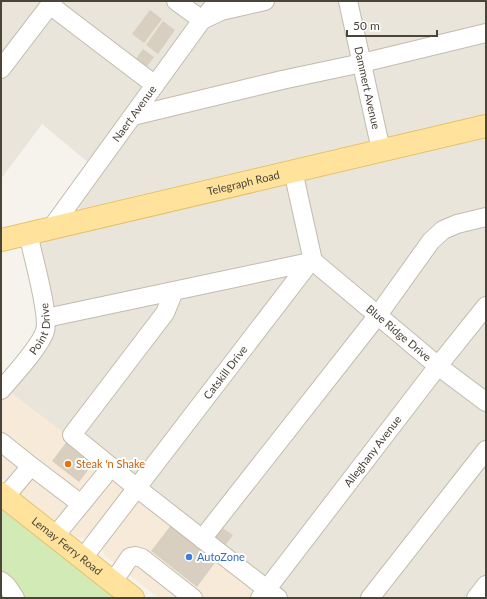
<svg xmlns="http://www.w3.org/2000/svg" width="487" height="599" viewBox="0 0 487 599" font-family="Lato,sans-serif">
<style>
.residential{fill:#eae5da}
.commercial{fill:#f7ead8}
.green{fill:#d2eab5}
.building{fill:#d8cfc1}
.lines{fill:none;stroke-linecap:round;stroke-linejoin:round}
.minor-casing{stroke:#c2bbae;stroke-width:20}
.major-casing{stroke:#e6c16a;stroke-width:24}
.minor{stroke:#fff;stroke-width:18}
.major{stroke:#ffe39c;stroke-width:22}
.food-dot{fill:#e8710a;stroke:#fff;stroke-width:1.5}
.shop-dot{fill:#3f7fe0;stroke:#fff;stroke-width:1.5}
.labels{text-anchor:middle;stroke-width:4;stroke-linejoin:round;paint-order:stroke}
.street-label{font-size:11px;fill:#4b4439;stroke:#fff}
.food-label{font-size:11px;fill:#c56008;stroke:#fff;text-anchor:start}
.shop-label{font-size:11px;fill:#366cbe;stroke:#fff;text-anchor:start}
</style>
<rect width="100%" height="100%" fill="#f6f3ec"/>
<path class="residential" d="M1,1H40L150,86L90,164L42,124L1,179Z
M48,1H210L154,80Z
M225,1H486V114L80,209L75,206Z
M486,136V598H283L7,390L50,337L38,246L40,241Z"/>
<path class="commercial" d="M7,390L67,435L129,485L89,536L83,538L76,537L69,533L1,478V399Z
M140,494L261,589L254,598H159L104,555L103,550V544Z"/>
<path class="green" d="M1,509L115,598H1Z"/>
<path class="building" d="M150,10L162,19L144,43L132,34Z
M163,21L175,30L158,54L146,45Z
M143,49L154,57L146,68L135,60Z
M68,440L95,461L79,482L52,461Z
M171,525L217,560L197,587L151,551Z
M221,527L233,535L224,547L213,538Z"/>
<g class="lines">
<g class="minor-casing">
<g id="minor">
<path d="M176,1L202,20L221,11L265,1"/>
<path id="s1" d="M348,1L381,150"/>
<path d="M50,5L155,85"/>
<path d="M1,69L53,1"/>
<path d="M133,116L282,80L362,63L486,33"/>
<path d="M293,171L313,261"/>
<path id="s2" d="M52,227L202,20L218,1"/>
<path id="s3" d="M313,261L438,366L486,402"/>
<path d="M174,291L165,313L72,435L137,488L278,598"/>
<path d="M46,318L310,262"/>
<path id="s4" d="M1,390C13,376 40,347 45,331C50,314 32,254 28,233"/>
<path d="M1,442L31,466"/>
<path d="M5,497L31,466L81,504"/>
<path d="M55,536L104,476"/>
<path d="M202,539L378,315L431,241L443,230L457,224L486,217"/>
<path id="s5" d="M83,558L310,262L313,261"/>
<path d="M1,581L7,586L15,598"/>
<path d="M113,582L130,557L135,556L142,558L193,598"/>
<path id="s6" d="M260,598L438,366L486,306"/>
<path d="M370,598L486,450"/>
<path d="M476,598L486,585"/>
</g>
</g>
<g class="major-casing">
<g id="major">
<path id="s7" d="M1,240L486,126"/>
<path id="s8" d="M1,494L133,598"/>
</g>
</g>
<use href="#minor" class="minor"/>
<use href="#major" class="major"/>
</g>
<circle class="food-dot" cx="68" cy="464" r="4"/>
<circle class="shop-dot" cx="189" cy="557" r="4"/>
<g class="labels">
<g class="street-label">
<text dy="4" stroke="none"><textPath href="#s1" startOffset="89">Dammert Avenue</textPath></text>
<text dy="4" stroke="none"><textPath href="#s2" startOffset="140">Naert Avenue</textPath></text>
<text dy="4" stroke="none"><textPath href="#s7" startOffset="249">Telegraph Road</textPath></text>
<text dy="4" stroke="none"><textPath href="#s4" startOffset="75">Point Drive</textPath></text>
<text dy="4" stroke="none"><textPath href="#s3" startOffset="112">Blue Ridge Drive</textPath></text>
<text dy="4" stroke="none"><textPath href="#s5" startOffset="234">Catskill Drive</textPath></text>
<text dy="4" stroke="none"><textPath href="#s6" startOffset="185">Alleghany Avenue</textPath></text>
<text dy="4" stroke="none"><textPath href="#s8" startOffset="84">Lemay Ferry Road</textPath></text>
</g>
<g class="food-label">
<text x="76" y="468">Steak 'n Shake</text>
</g>
<g class="shop-label">
<text x="197" y="561">AutoZone</text>
</g>
</g>
<rect width="487" height="599" fill="none" stroke="#4b4439" stroke-width="4"/>
<path d="M347 30v6h90v-6" fill="none" stroke="#4b4439" stroke-width="2"/>
<text x="353" y="30" font-size="12" fill="#4b4439" stroke="#ffffff" stroke-width="3" paint-order="stroke">50 m</text>
</svg>
